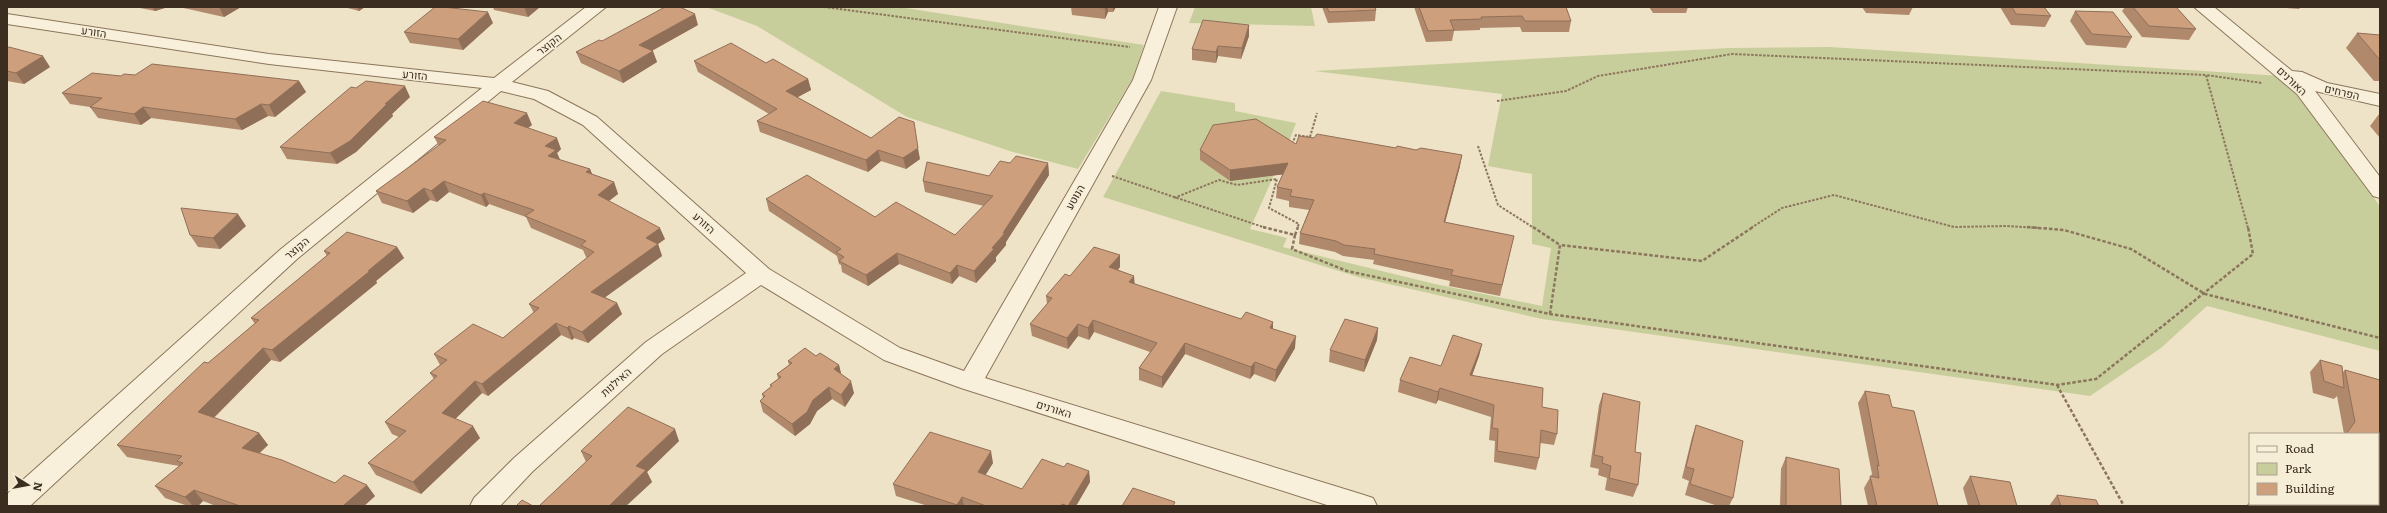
<svg xmlns="http://www.w3.org/2000/svg" width="2387" height="513" viewBox="0 0 2387 513" font-family="Literata,Heebo,serif">
<style>
.green{fill:#c8ce9b}
.lines{fill:none;stroke-linecap:round;stroke-linejoin:round}
.minor-casing{stroke:#8b755c;stroke-width:2}
.path-far1{stroke:#8b755c;stroke-width:2;stroke-dasharray:2.5 1.5;stroke-linecap:butt}
.path{stroke:#8b755c;stroke-width:2.5;stroke-dasharray:3.5 2;stroke-linecap:butt}
.minor{fill:#f9f0db;fill-rule:evenodd}
.wall{fill:#b0896c}
.shaded-wall{fill:#906f58}
.building{fill:#cd9f7d;stroke:#906f58}
.labels{text-anchor:middle;stroke-width:3;stroke-linejoin:round;paint-order:stroke}
.street-label{font-size:11px;fill:#3b2d20;stroke:#f6edd7}
</style>
<rect width="100%" height="100%" fill="#efe3c7"/>
<path class="green" d="M706,7H899L1144,45L1133,78L1078,169L1013,152L907,117L757,26Z
M1195,7H1311L1315,26L1189,23Z
M1830,47L2282,76L2361,177L2380,207V351L2207,306L2161,348L2090,396L1542,319L1358,277L1103,197L1161,91L1235,103V111L1296,123L1286,149L1200,160L1230,181L1274,175L1250,229L1287,238L1283,247L1435,284L1542,306L1551,248L1532,244V174L1488,166L1502,94L1314,71L1729,48Z"/>
<g class="lines">
<g class="minor-casing">
<path id="minor" d="M586,7H606L512,82L548,91L597,117L769,269L900,348L964,371L1133,80L1159,7H1177L1151,80L985,378L1364,495L1373,498L1377,506H1330L961,388L884,360L761,285L662,354L532,472L500,506H470L474,498L514,458L646,342L746,273L583,125L534,99L501,91L297,259L30,506H7V494L281,249L482,88L269,64L7,24V14L269,54L494,78Z
M2194,7H2214L2292,71L2302,72L2327,83L2380,94V106L2315,91L2380,177V198L2373,196L2297,94Z"/>
</g>
<path class="path-far1" d="M824,7L1130,47
M1497,101L1566,91L1598,76L1732,54L2206,75
M1292,144L1296,135L1310,137L1317,113
M1478,146L1498,205L1534,228
M1112,176L1266,228
M1174,198L1219,180L1237,185L1277,179L1269,208L1299,224L1297,228
M1751,228L1782,208L1834,195L1954,227L2006,226L2041,228
M2248,228L2206,75L2262,83"/>
<path class="path" d="M1263,227L1295,235L1292,249L1347,271L1550,314L2057,385L2096,379L2253,254L2248,227
M1533,227L1560,245
M2027,227L2064,230L2131,249L2205,294L2380,338
M1295,235L1298,227
M1550,314L1560,245L1702,261L1753,227
M2057,385L2124,506"/>
<use href="#minor" class="minor"/>
</g>
<path class="wall" d="M135,7H168L155,11Z
M179,7H241L224,17Z
M344,7H365L359,11Z
M493,7H540L528,17L494,10Z
M1071,7H1116L1113,12H1108L1105,19L1072,15Z
M1322,7H1375L1376,10L1375,21L1328,23Z
M1414,7H1566L1571,21L1569,32H1522L1520,27L1480,28V30L1454,31L1452,41L1426,42Z
M1649,7H1688L1686,13H1653Z
M1862,7H1913L1909,15L1866,13Z
M2000,7H2044L2051,16L2045,27L2011,25Z
M2125,7H2176L2196,29L2189,40L2142,37L2122,11Z
M2274,7H2301L2299,9Z
M2075,11L2132,37L2126,48L2086,45L2070,21Z
M493,23L463,50L410,43L404,32Z
M698,25L652,51L657,62L623,83L581,63L576,52L602,41Z
M1249,25V36L1241,59L1218,56L1216,63L1192,60V49Z
M2357,33L2380,35V81H2374L2346,48Z
M7,48L50,67L24,84L7,81Z
M694,61L766,63L808,79L811,90L797,97L871,138L920,159L906,169L881,161L868,172L760,132L757,121L769,114L698,72Z
M135,75L299,81L306,92L275,117L268,116L242,130L151,118L141,125L98,118L90,107L70,104L62,93L121,76Z
M410,97L392,114L393,116L356,152L337,164L287,159L280,147Z
M2379,114H2380V138L2370,126Z
M532,125L527,128L561,149L557,153L560,160L590,169L592,174L614,182L618,194L609,201L665,239L658,244L662,256L605,297L617,303L622,314L588,343L574,338L572,340L561,335L488,396L482,393L455,419L480,438L421,494L376,475L368,463L399,437L392,434L385,422L434,379L430,373L440,365L434,354L503,338L534,313L529,304L588,258L586,257L583,250L531,228L526,217L489,204L486,207L449,192L437,202L430,200L413,213L382,203L376,191L439,146L434,137Z
M1296,144L1460,166L1445,223L1514,236L1500,296L1449,286L1450,281L1373,264L1374,260L1343,256L1335,252L1299,244L1300,233L1309,210L1289,207V201L1276,198L1277,187L1283,174L1230,181L1200,160V150Z
M1010,163H1048L1049,175L1006,242V245L996,257V261L976,283L959,276L952,284L899,264L868,286L842,272L841,265L839,264L837,256L769,211L766,199L875,217L955,235L984,206L925,192L923,181L989,176Z
M246,226L220,249L198,247L190,235Z
M397,247L404,258L376,281L377,283L280,362L271,360L214,418L259,433L268,445L259,454L335,483L375,496L364,506H216L203,501L198,506H188L165,498L155,486L179,466L127,457L117,445L208,363L255,324L251,318L327,256L324,251Z
M1120,267L1118,270L1134,276V284L1241,319L1273,322V329L1295,348L1275,382L1254,374L1250,379L1185,354L1162,388L1139,380V368L1150,352L1094,332L1089,340L1078,336L1068,349L1032,336L1030,324L1047,304L1046,296L1070,276Z
M1378,328L1377,340L1364,372L1329,362L1330,350Z
M1482,344L1479,356L1472,375L1542,407L1557,434L1554,445L1540,443L1539,458L1536,470L1494,462L1495,441L1489,440L1491,417L1438,400L1436,404L1398,392L1400,380L1441,366Z
M816,356L839,365L841,374L854,393L845,407L832,399L817,411L810,424L795,436L763,412L760,401L763,398L762,394L771,387L770,385L778,379L777,374L789,365L788,361Z
M2320,360L2342,366L2343,372L2345,370L2380,380V506H2246L2250,501V504H2378V434H2344L2337,396L2334,399L2313,393L2310,372Z
M1865,391L1892,407L1938,506H1868L1864,488L1872,474L1858,403Z
M1603,393L1635,452L1638,485L1633,497L1605,490L1607,478L1598,475L1599,469L1590,467L1599,405Z
M1696,425L1733,498L1729,506H1718L1685,495L1689,481L1682,478L1692,437Z
M679,441L647,472L652,482L626,506H539L586,462L581,451Z
M1786,457L1841,506H1780L1781,469Z
M993,463L985,475L1022,489L1064,467L1089,471L1090,482L1076,506H928L896,496L893,484Z
M1970,476L2017,506H1968L1963,488Z
M2057,495L2099,506H2049Z"/>
<path class="shaded-wall" d="M152,7H168L155,11Z
M219,7H241L224,17Z
M357,7H365L359,11Z
M524,7H540L528,17Z
M1105,7H1108V12L1105,19Z
M1113,7H1116L1113,12Z
M488,12L493,23L463,50L458,39Z
M695,14L698,25L642,56L639,45Z
M1249,25V36L1241,59L1242,48Z
M1218,46V56L1216,63V52Z
M653,51L657,62L623,83L619,71Z
M43,56L50,67L24,84L16,73Z
M808,79L811,90L789,102L786,91Z
M299,81L306,92L275,117L269,105Z
M405,86L410,97L392,114L393,116L356,152L337,164L330,153Z
M261,104L268,116L242,130L235,119Z
M143,107L151,118L141,125L134,114Z
M527,113L532,125L519,135L514,123Z
M557,138L561,149L557,153L561,162L548,156L545,146Z
M918,148L920,159L906,169L903,158Z
M878,150L881,161L868,172L866,160Z
M1462,155L1460,166L1442,233L1444,222Z
M1048,163L1049,175L1006,242V245L996,257V261L976,283L974,271L1003,233Z
M1288,163L1287,174L1230,181V170Z
M590,169L595,181L586,172Z
M444,181L449,192L437,202L431,191Z
M614,182L618,194L602,206L598,195Z
M424,188L430,200L413,213L407,201Z
M484,193L489,204L486,207L481,195Z
M238,214L246,226L220,249L213,238Z
M660,228L665,239L658,244L662,256L596,304L591,292L646,238Z
M397,247L404,258L376,281L377,283L280,362L272,350Z
M897,253L899,264L868,286L866,275Z
M1120,255V267L1110,279L1109,267Z
M957,265L959,276L952,284L950,273Z
M1134,276L1135,287L1129,282Z
M617,303L622,314L588,343L582,332Z
M1093,320L1094,332L1089,340L1088,328Z
M1273,322V334L1270,328Z
M556,323L561,335L488,396L482,384Z
M1078,324V336L1068,349L1067,338Z
M569,326L574,338L572,340L567,328Z
M1378,328L1377,340L1364,372L1365,360Z
M1296,336L1295,348L1275,382L1276,370Z
M1185,343V354L1162,388V377Z
M1482,344L1479,356L1468,387L1470,375Z
M263,348L271,360L207,424L198,412Z
M1255,362L1254,374L1250,379L1251,367Z
M839,365L842,377L834,369Z
M475,381L482,393L449,425L442,413Z
M851,381L854,393L845,407L841,395Z
M829,387L832,399L817,411L810,424L795,436L792,424L813,400Z
M1440,388L1438,400L1436,404L1438,392Z
M473,426L480,438L421,494L413,482Z
M675,429L679,441L647,472L652,482L626,506H609L636,466Z
M259,433L268,445L251,460L242,448Z
M991,451L993,463L980,484L978,472Z
M1089,471L1090,482L1076,506H1068Z
M367,485L375,496L364,506H345L344,505Z
M194,490L203,501L198,506H193L185,497Z
M962,497L964,506H957V505Z"/>
<path class="building" d="M435,7H443L488,12L458,39L404,32Z
M665,7H680L695,14L639,45L653,51L619,71L576,52L599,40L602,41Z
M1095,7H1105V8Z
M1327,7H1375L1376,10L1329,12Z
M1419,7H1566L1571,21H1525L1522,16L1481,17L1482,19L1450,20L1454,30L1428,31Z
M2012,7H2044L2051,16L2016,14Z
M2133,7H2176L2196,29L2149,26Z
M2075,11L2113,12L2132,37L2092,34Z
M1203,20L1249,25L1242,48L1218,46L1216,52L1192,49Z
M2357,33L2380,35V60Z
M731,43L766,63L773,59L808,79L786,91L871,138L899,117L914,122L918,148L903,158L878,150L866,160L757,121L777,109L694,61Z
M9,47L43,56L16,73L7,71V48Z
M152,64L299,81L269,105L261,104L235,119L143,107L134,114L90,107L102,98L62,93L92,73L121,76L124,74L135,75Z
M366,81L405,86L385,104H387L350,141L330,153L280,147L351,87L356,88Z
M483,101L527,113L514,123L557,138L545,146L556,150L548,156L590,169L586,172L614,182L598,195L660,228L646,238L658,244L591,292L617,303L582,332L569,326L567,328L556,323L482,384L475,381L442,413L473,426L413,482L368,463L406,431L385,422L437,376L430,373L447,360L434,354L473,324L503,338L539,308L529,304L594,252L581,245L586,241L525,216L534,210L484,193L481,195L444,181L431,191L424,188L407,201L376,191L446,140L434,137Z
M1256,119L1296,144L1299,136L1314,138L1317,134L1396,148L1397,146L1416,150L1421,148L1462,155L1444,222L1514,236L1502,285L1451,275L1453,270L1374,254L1375,249L1344,245L1336,241L1300,233L1314,200L1290,196L1292,190L1277,187L1288,163L1230,170L1200,150L1213,125Z
M1016,156L1048,163L1003,233H1005L992,248L994,249L974,271L957,265L950,273L897,253L866,275L839,261L844,257L836,252L841,249L766,199L807,175L875,217L896,202L955,235L993,196L923,181L927,162L989,176L1000,161L1010,163Z
M181,208L238,214L213,238L190,235Z
M347,232L397,247L368,271H370L272,350L263,348L198,412L259,433L242,448L282,460L335,483L344,475L367,485L344,505L347,506H240L194,490L185,497L155,486L183,463L177,461L182,456L117,445L204,362L208,363L259,320L251,318L330,253L324,251Z
M1094,247L1120,255L1109,267L1134,276L1129,282L1241,319L1246,312L1273,322L1270,328L1296,336L1276,370L1255,362L1251,367L1185,343L1162,377L1139,368L1157,343L1093,320L1088,328L1078,324L1067,338L1030,324L1052,298L1046,296L1065,274L1070,276Z
M1345,319L1378,328L1365,360L1330,350Z
M1453,335L1482,344L1470,375L1543,388L1542,407L1558,410L1557,434L1541,430L1539,458L1497,451L1498,429L1492,428L1494,405L1440,388L1438,392L1400,380L1410,357L1441,366Z
M805,348L816,356L820,353L839,365L834,369L851,381L841,395L829,387L813,400L807,412L792,424L760,401L765,396L762,394L772,386L770,385L781,377L777,374L792,363L788,361Z
M2320,360L2342,366L2344,388L2324,381Z
M2345,370L2380,380V506H2265L2263,504H2378V434H2346L2355,422Z
M1865,391L1889,395L1892,407L1914,411L1938,506H1877L1870,476L1879,478L1877,465L1879,466Z
M1603,393L1640,402L1635,452L1641,453L1638,485L1609,478L1611,466L1602,463L1603,457L1594,455Z
M628,407L675,429L636,466L646,470L609,506H539L592,456L581,451Z
M1696,425L1743,441L1733,498L1690,484L1694,469L1686,467Z
M930,432L991,451L978,472L1022,489L1042,459L1064,467L1067,463L1089,471L1068,506L1062,504L1061,506H986L962,497L957,505L893,484Z
M1786,457L1839,469L1841,506H1786Z
M1970,476L2010,482L2017,506H1980Z
M1133,488L1175,502L1173,506H1122Z
M2057,495L2096,500L2099,506H2061Z
M522,500L533,506H516Z"/>
<g class="labels">
<g class="street-label">
<text transform="translate(94 32) rotate(9)" y="4">הזורע</text>
<text transform="translate(549 44) rotate(-38)" y="4">הקוצר</text>
<text transform="translate(415 75) rotate(6)" y="4">הזורע</text>
<text transform="translate(2292 81) rotate(43)" y="4">האורנים</text>
<text transform="translate(2342 92) rotate(13)" y="4">הפרחים</text>
<text transform="translate(1075 197) rotate(-60)" y="4">הנוטע</text>
<text transform="translate(704 223) rotate(42)" y="4">הזורע</text>
<text transform="translate(297 248) rotate(-40)" y="4">הקוצר</text>
<text transform="translate(616 382) rotate(-42)" y="4">האילנות</text>
<text transform="translate(1054 409) rotate(17)" y="4">האורנים</text>
</g>
</g>
<rect width="2387" height="513" fill="none" stroke="#3b2d20" stroke-width="16"/>
<rect x="2249" y="433" width="130" height="72" fill="#f6edd7" stroke="#aba08e"/>
<rect x="2257" y="446" width="20" height="6" fill="#f9f0db" stroke="#aba08e"/>
<text x="2285" y="453" font-size="12" fill="#3b2d20">Road</text>
<rect x="2257" y="463" width="20" height="12" fill="#c8ce9b" stroke="#aba08e"/>
<text x="2285" y="473" font-size="12" fill="#3b2d20">Park</text>
<rect x="2257" y="483" width="20" height="12" fill="#cd9f7d" stroke="#aba08e"/>
<text x="2285" y="493" font-size="12" fill="#3b2d20">Building</text>
<g transform="translate(28 485) rotate(101)" stroke="#f6edd7" stroke-width="3" paint-order="stroke">
<path d="M0-3L7 15L0 10L-7 15Z" fill="#3b2d20"/>
<text y="-6" font-size="11" font-weight="bold" text-anchor="middle" fill="#3b2d20">N</text>
</g>
</svg>
